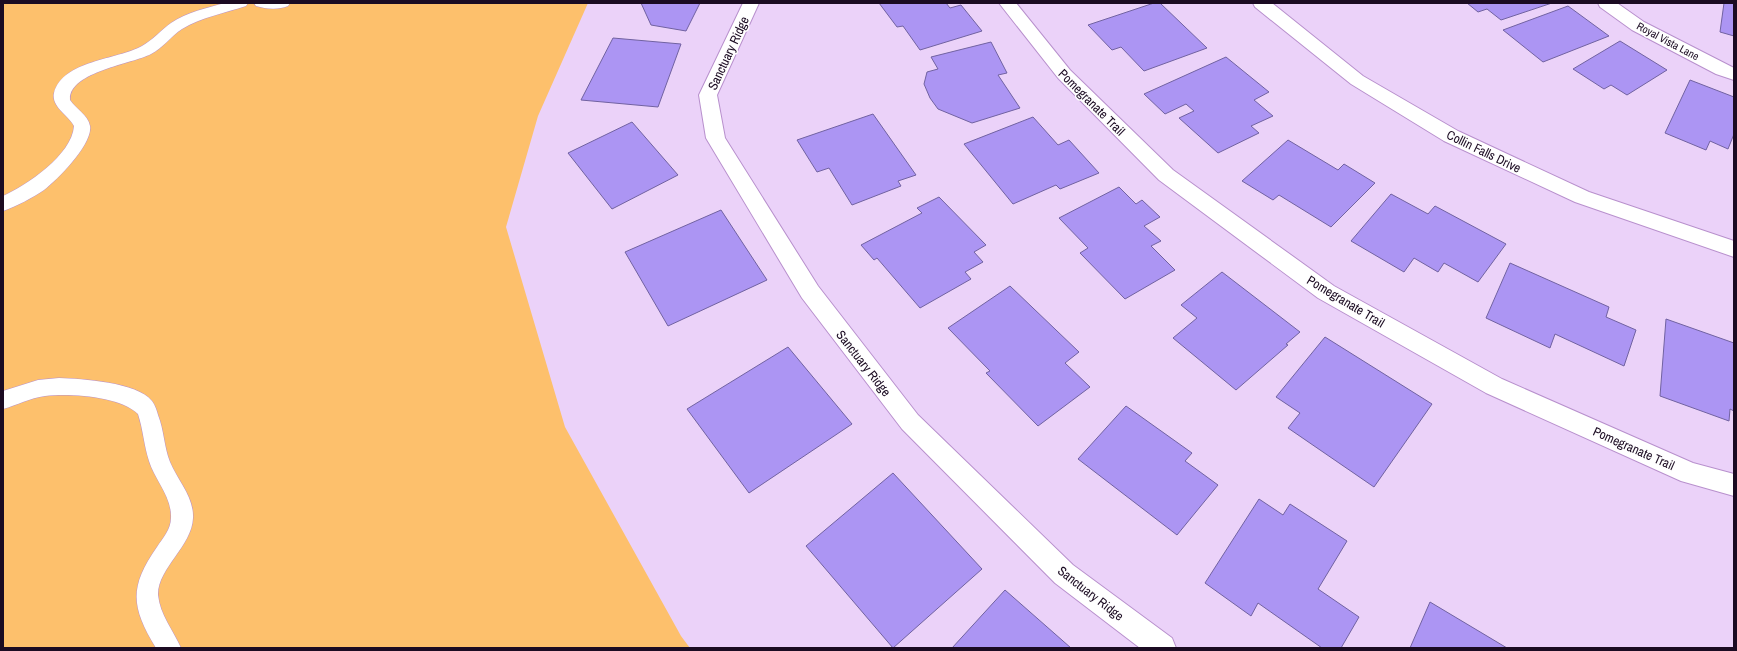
<svg xmlns="http://www.w3.org/2000/svg" width="1737" height="651" viewBox="0 0 1737 651" font-family="'Archivo Narrow',sans-serif">
<style>
.green{fill:#fdc06c}
.building{fill:#ac95f3;stroke:#7162a1}
.lines{fill:none;stroke-linecap:round;stroke-linejoin:round}
.service-casing{stroke:#b890cd;stroke-width:1}
.minor-casing{stroke:#b890cd;stroke-width:2}
.service{fill:#fff;fill-rule:evenodd}
.minor{fill:#fff;fill-rule:evenodd}
.labels{text-anchor:middle;stroke-width:3;stroke-linejoin:round;paint-order:stroke}
.far-street-label{font-size:11px;fill:#1b0b22;stroke:#fefefe}
.street-label{font-size:13px;fill:#1b0b22;stroke:#fefefe}
</style>
<rect width="100%" height="100%" fill="#ebd2f9"/>
<path class="green" d="M3,3H588L538,116L506,227L565,427L681,636L690,648H3Z"/>
<path class="building" d="M641,3H700L686,31L651,25Z
M879,3H946L950,8L961,5L982,31L920,50L903,26L897,27Z
M1154,3H1160L1207,48L1144,71L1121,47L1112,50L1088,25Z
M1467,3H1552L1501,20L1487,9L1478,12Z
M1724,3H1734V36L1720,32Z
M1568,6L1609,36L1543,62L1503,30Z
M613,38L681,44L658,107L581,100Z
M1620,41L1667,70L1627,95L1611,85L1604,89L1573,69Z
M991,42L1007,73L998,75L1020,108L972,123L938,109L930,98L924,84L927,72L938,69L931,57Z
M1226,57L1269,92L1254,100L1273,116L1251,126L1259,133L1218,153L1179,118L1194,111L1186,104L1165,114L1144,94Z
M1690,80L1734,97V134L1728,149L1710,141L1706,150L1665,133Z
M873,114L916,175L898,181L901,186L852,205L829,168L817,172L797,140Z
M1033,117L1058,145L1069,140L1099,173L1060,189L1056,185L1013,204L964,144Z
M632,122L678,175L612,209L568,153Z
M1288,140L1338,170L1344,164L1375,183L1331,227L1279,195L1273,200L1242,181Z
M1119,187L1136,204L1142,200L1160,217L1144,226L1161,241L1151,246L1175,270L1125,299L1080,253L1088,248L1059,218Z
M1391,194L1428,214L1435,206L1506,244L1478,282L1444,263L1438,272L1414,258L1404,272L1351,241Z
M939,197L986,245L974,252L983,262L965,272L971,279L920,308L877,258L874,260L861,245L922,213L917,208Z
M721,210L767,280L668,326L625,252Z
M1510,263L1609,307L1606,317L1636,330L1624,366L1555,334L1550,348L1486,318Z
M1222,272L1300,332L1286,344L1288,345L1236,390L1173,338L1197,318L1181,305Z
M1010,286L1079,352L1065,363L1090,387L1038,426L986,373L990,371L948,328Z
M1666,319L1734,343V411L1730,409L1729,421L1660,396Z
M1325,337L1432,404L1374,487L1288,428L1300,413L1276,397Z
M788,347L852,424L749,493L687,409Z
M1126,406L1192,453L1185,461L1218,485L1177,535L1078,459Z
M893,473L982,569L893,648L806,546Z
M1259,499L1283,515L1290,504L1347,541L1318,589L1359,617L1341,648H1322L1258,603L1251,616L1205,583Z
M1005,590L1071,648H952Z
M1430,602L1507,648H1410Z"/>
<g class="lines">
<g class="service-casing">
<path id="service" d="M225,3H248L246,6C225,13 202,17 182,29C171,36 163,48 151,54C132,64 68,72 70,100C76,109 88,115 90,126C93,144 57,180 44,190C32,198 17,206 3,211V196C27,185 72,155 74,126C69,116 51,107 54,93C63,60 117,60 142,46C153,40 161,30 171,23C187,12 207,8 225,3Z
M254,3H290L288,6C278,10 266,9 256,6Z
M59,378C82,379 137,382 152,401C155,405 157,411 158,415C164,430 164,447 170,462C178,481 194,497 193,518C192,546 157,569 158,595C160,615 173,630 181,648H156C131,607 129,587 157,547C163,538 171,529 171,518C172,497 155,480 149,461C144,446 143,429 138,414C120,396 69,393 45,396C30,398 17,405 3,409V391L38,380Z"/>
</g>
<g class="minor-casing">
<path id="minor" d="M743,3H759L717,95L725,138L818,286L918,415L1073,565L1172,638L1176,648H1140L1055,583L902,429L802,298L706,138L699,95Z
M999,3H1016L1070,70L1173,170L1334,286L1502,379L1693,463L1734,474V496L1681,481L1486,393L1318,298L1159,180L1058,78Z
M1253,3H1272L1363,76L1458,131L1589,192L1734,241V257L1575,202L1444,141L1351,84L1255,7Z
M1598,3H1617L1644,22L1734,68V80L1716,74L1632,30L1600,7Z"/>
</g>
<use href="#service" class="service"/>
<use href="#minor" class="minor"/>
</g>
<g class="labels">
<g class="far-street-label">
<text transform="translate(1668 41) rotate(28)" y="4">Royal Vista Lane</text>
</g>
<g class="street-label">
<text transform="translate(728 53) rotate(-65)" y="5">Sanctuary Ridge</text>
<text transform="translate(1092 102) rotate(45)" y="5">Pomegranate Trail</text>
<text transform="translate(1484 151) rotate(26)" y="5">Collin Falls Drive</text>
<text transform="translate(1346 301) rotate(31)" y="5">Pomegranate Trail</text>
<text transform="translate(864 363) rotate(52)" y="5">Sanctuary Ridge</text>
<text transform="translate(1634 448) rotate(24)" y="5">Pomegranate Trail</text>
<text transform="translate(1091 593) rotate(38)" y="5">Sanctuary Ridge</text>
</g>
</g>
<rect width="1737" height="651" fill="none" stroke="#1b0b22" stroke-width="8"/>
</svg>
